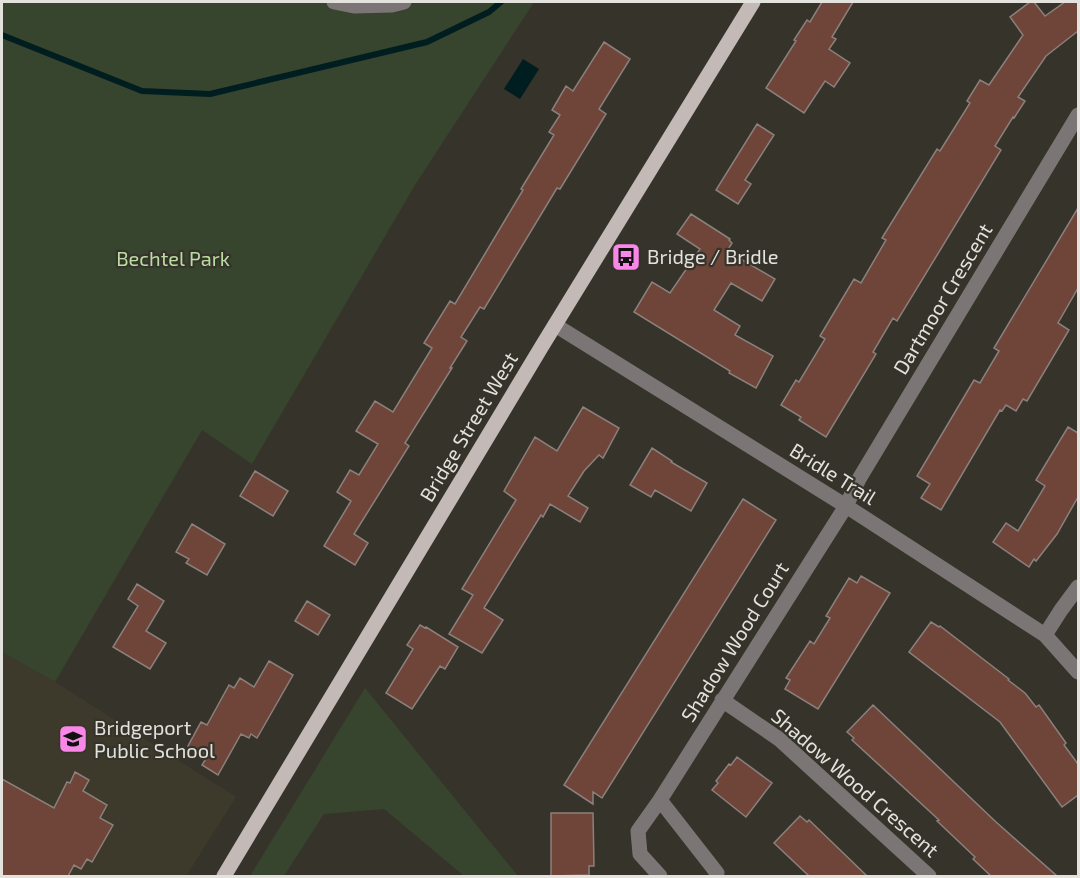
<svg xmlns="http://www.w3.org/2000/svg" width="1080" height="878" viewBox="0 0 1080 878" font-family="'Exo 2',sans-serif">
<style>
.built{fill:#3e3a2b}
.green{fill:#37442e}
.water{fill:#001d1f}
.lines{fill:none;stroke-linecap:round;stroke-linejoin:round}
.stream{stroke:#001d1f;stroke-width:6}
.building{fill:#6e4538;stroke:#8b807d;stroke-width:1.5}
.minor{stroke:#7b7675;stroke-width:15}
.major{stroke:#c3b9b7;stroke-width:15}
.labels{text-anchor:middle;stroke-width:4.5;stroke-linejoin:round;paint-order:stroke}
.poi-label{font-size:20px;fill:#e4e2dd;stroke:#36332b;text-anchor:start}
.park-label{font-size:20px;fill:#badea1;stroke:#36332b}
.street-label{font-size:20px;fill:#e4e2dd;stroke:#36332b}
</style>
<rect width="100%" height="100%" fill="#36332b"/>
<path class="built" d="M2,652L55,682L236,797L186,876H2Z"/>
<path class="green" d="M2,2H534L415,185L252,464L202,430L55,682L2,652Z
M365,688L518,876H464L384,809L324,814L284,876H250Z"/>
<path class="water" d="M523,59L539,69L520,99L504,89Z"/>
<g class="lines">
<path class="stream" d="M2,35L142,91L210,94L427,42L489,12L501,2"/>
</g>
<path class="building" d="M822,2H853L832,37L836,39L829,49L850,63L834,87L825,81L804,113L766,88L796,41L794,40L807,20L810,22Z
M1030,2H1034L1045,16L1065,2H1078V31L1046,56L1018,97L1025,101L1014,118L1013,117L995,146L1001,150L897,321L893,318L873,352L876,354L826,437L799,420L801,417L781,405L796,380L799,382L825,339L820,336L854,279L861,283L886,240L882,238L937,149L940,151L970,103L967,101L980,80L989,85L1023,35L1010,17Z
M604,42L630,59L599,109L606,114L560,189L557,188L484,309L480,307L461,337L467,341L450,368H452L405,443L409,446L354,534L368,543L355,565L324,546L351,501L337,492L350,470L359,475L378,444L356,431L375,401L393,412L432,348L424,343L450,301L455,304L523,190L521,189L554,135L549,132L560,115L552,110L566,86L573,91Z
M757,124L774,135L745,180L751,184L738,204L716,190Z
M1078,208V288L1058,323L1069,330L1027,401L1023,399L1016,411L1006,405L1002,411L1000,410L941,510L921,498L930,484L917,476L974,380L980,383L999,351L994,348Z
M691,214L730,239L729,240L732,243L727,251L775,279L762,301L731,283L714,310L740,326L735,335L773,356L756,388L729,373L730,371L634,312L652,282L670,293L700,249L677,234Z
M583,407L619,428L603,458L599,455L584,471L568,496L588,508L580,522L550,504L543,517L541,515L484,608L503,620L482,653L449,634L473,595L462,589L516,500L504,491L535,437L557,451Z
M1068,427L1078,433V497L1057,534L1036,561L1034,559L1029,567L993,542L1006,523L1018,531L1045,486L1036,480Z
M652,448L672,461L671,462L707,483L691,511L655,490L651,497L630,485Z
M255,471L288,491L273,516L240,496Z
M743,499L776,520L602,798L593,792V804L564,785Z
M192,524L225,544L207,575L186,563L189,559L176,552Z
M861,576L890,593L818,709L785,689L790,680L786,678L810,641L814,644L830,618L826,616L849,578L857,583Z
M137,584L164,601L146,631L166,643L150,669L113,647L138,606L128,599Z
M307,601L330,615L318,635L295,621Z
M931,622L939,627L940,626L1009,679L1008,680L1025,693L1036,707L1039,705L1066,743L1064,745L1078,764V795L1062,807L1000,722L909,652Z
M420,625L425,628L426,627L458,647L445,669L440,666L412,709L386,693L413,649L407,645Z
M269,661L293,675L257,738L251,734L249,738L241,734L218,775L202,765L207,757L188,746L201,722L207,725L229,685L234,688L240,678L254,687Z
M873,705L996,822L1057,876H991L973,859L975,857L937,821L939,820L852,740L854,738L847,732Z
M737,757L772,783L746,817L712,790L718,783L716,781L729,764L731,765Z
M75,772L89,780L83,791L107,805L100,818L113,825L92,862L87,859L81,869L74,865L68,876H2V779L54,808L67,782L70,783Z
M551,813H593L594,866H589V875L551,876Z
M800,816L807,822L809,820L867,876H809L774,843Z"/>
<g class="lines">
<path class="minor" d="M334,2L354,6L392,5L404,2
M555,325L846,506L1045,635L1078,672
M1045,635L1061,610L1078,587
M722,700L779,739L929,876
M660,800L717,873L716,876
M660,876L640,854L638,831L660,800L846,506L859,479L1078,115"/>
<path class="major" d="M224,876L542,346L753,2"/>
</g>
<defs>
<g id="bus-square" transform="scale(1.5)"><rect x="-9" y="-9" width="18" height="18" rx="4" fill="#f987e8" stroke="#36332b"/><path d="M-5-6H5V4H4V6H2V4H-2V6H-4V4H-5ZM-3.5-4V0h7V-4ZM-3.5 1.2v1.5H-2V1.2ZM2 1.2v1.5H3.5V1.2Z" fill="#111"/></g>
<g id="school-square" transform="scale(1.5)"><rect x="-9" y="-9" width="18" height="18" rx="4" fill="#f987e8" stroke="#36332b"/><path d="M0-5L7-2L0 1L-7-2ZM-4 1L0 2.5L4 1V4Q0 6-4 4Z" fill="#111"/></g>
</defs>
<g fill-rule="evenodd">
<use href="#bus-square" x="626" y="257"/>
<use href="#school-square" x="73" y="739"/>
</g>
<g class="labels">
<g class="poi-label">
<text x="647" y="264">Bridge / Bridle</text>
<text x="94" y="735">Bridgeport<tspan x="94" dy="23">Public School</tspan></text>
</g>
<g class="park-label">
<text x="173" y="266">Bechtel Park</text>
</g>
<g class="street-label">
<text transform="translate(943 299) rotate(-59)" y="7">Dartmoor Crescent</text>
<text transform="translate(469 427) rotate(-59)" y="7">Bridge Street West</text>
<text transform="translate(833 474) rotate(32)" y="7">Bridle Trail</text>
<text transform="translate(735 642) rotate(-58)" y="7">Shadow Wood Court</text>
<text transform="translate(855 783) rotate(41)" y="7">Shadow Wood Crescent</text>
</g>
</g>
<rect width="1080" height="878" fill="none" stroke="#e4e2dd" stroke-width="6"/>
</svg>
